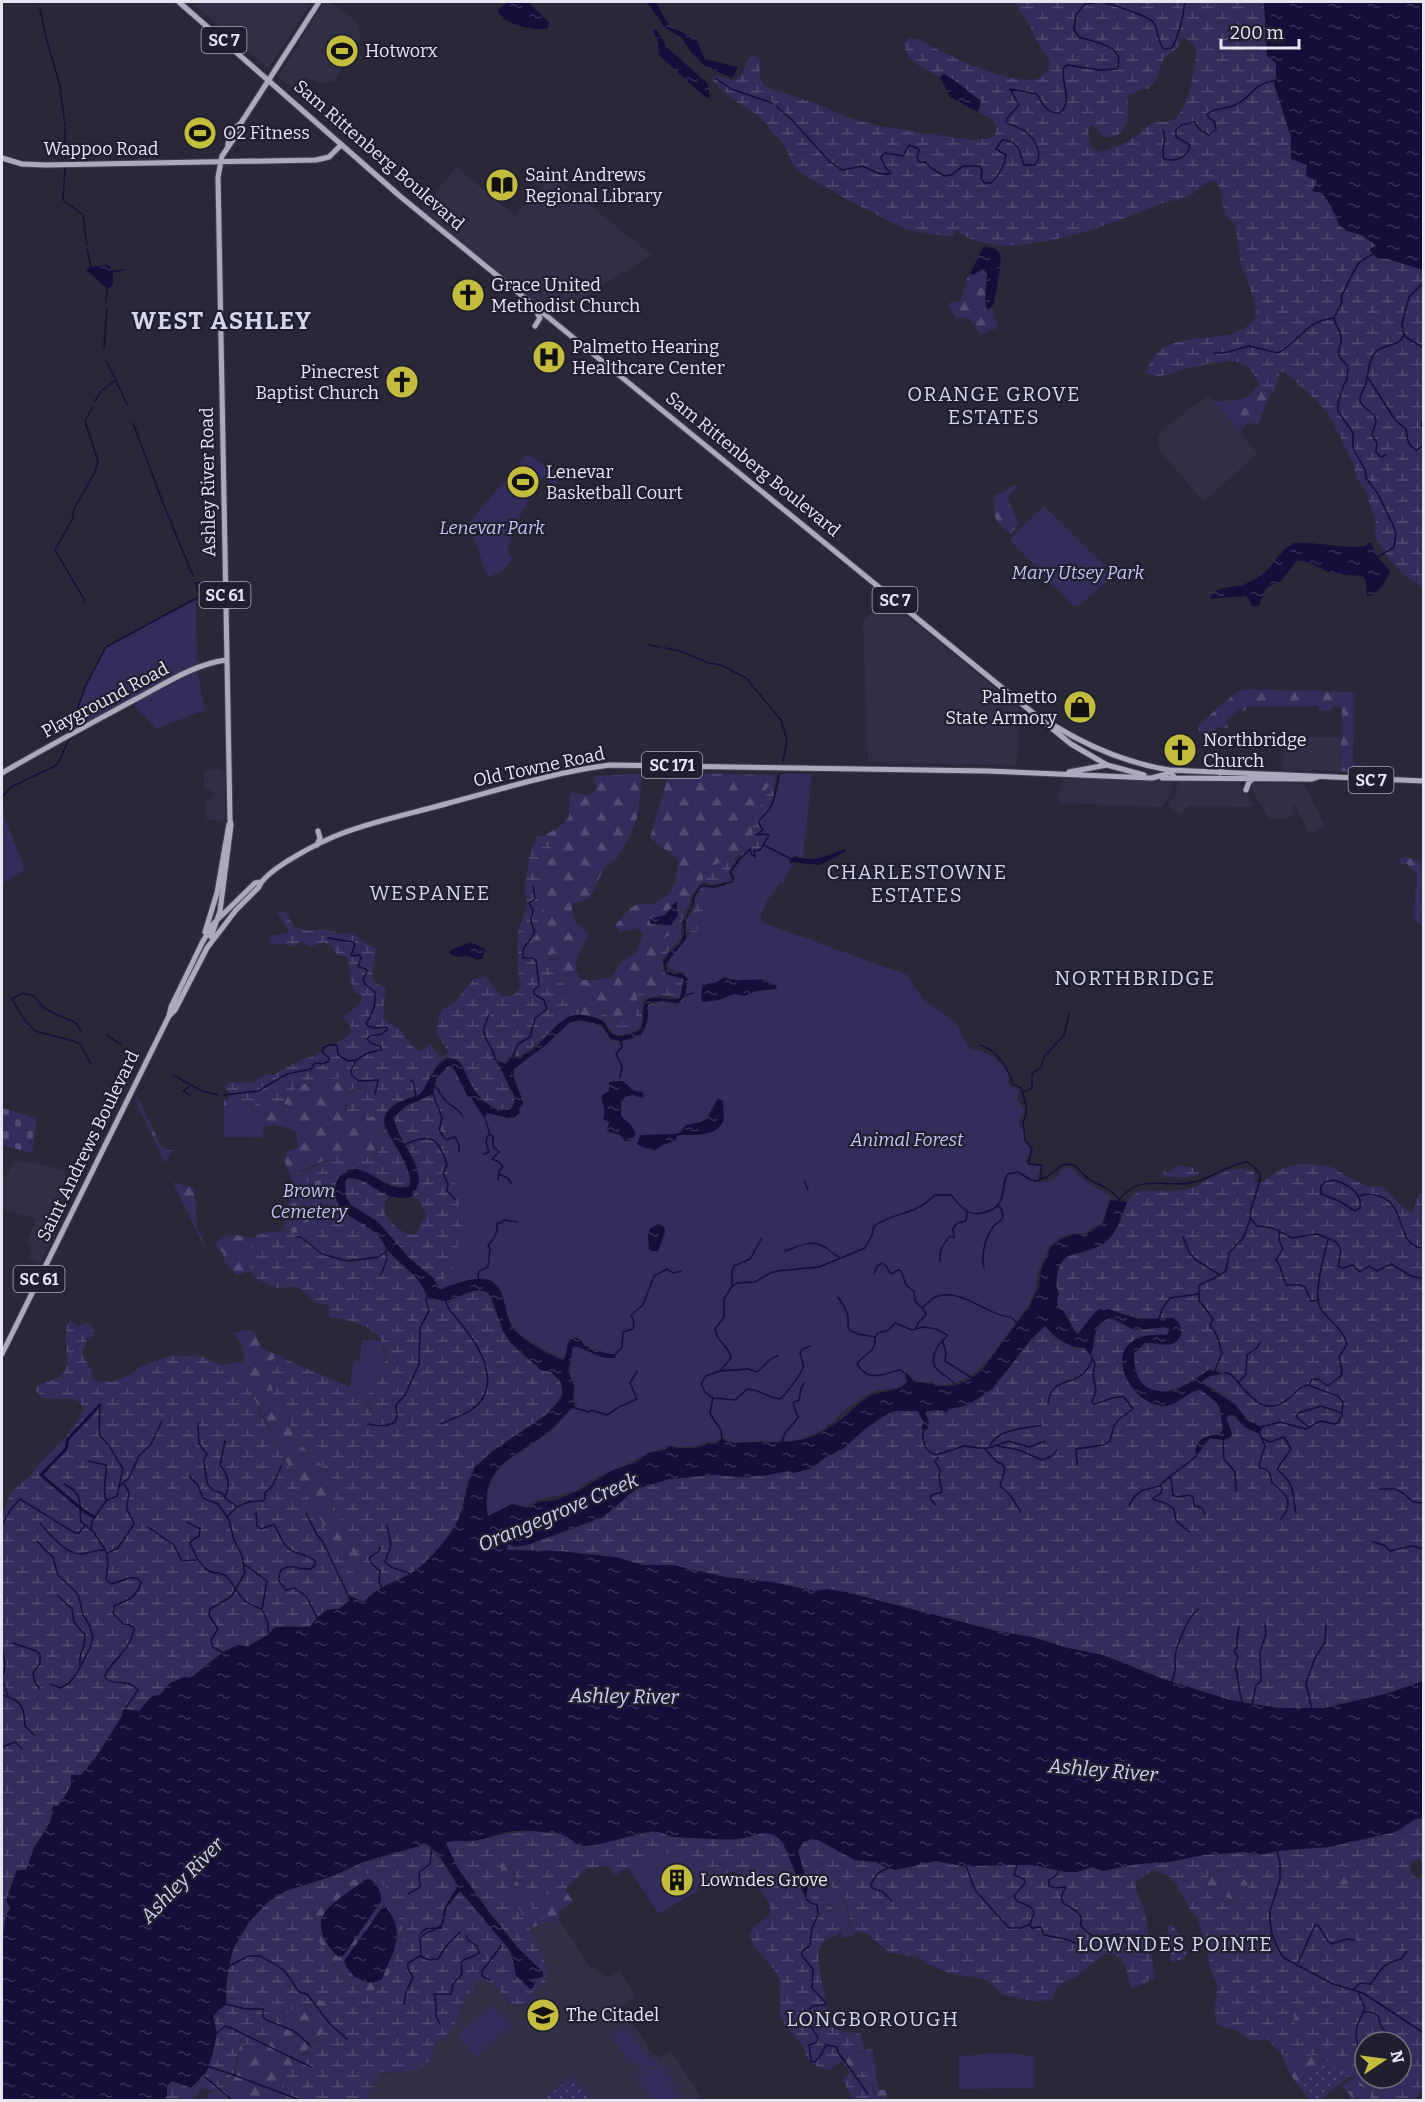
<svg xmlns="http://www.w3.org/2000/svg" width="1425" height="2102" viewBox="0 0 1425 2102" font-family="Bitter,serif">
<style>
.built{fill:#302f46}
.grass{fill:url(#grass-dots)}
.forest{fill:url(#forest-firs)}
.wetland{fill:url(#wetland-marsh);fill-rule:evenodd}
.cemetery{fill:url(#cemetery-stones)}
.green{fill:#322d5a}
.water{fill:url(#water-ripples)}
.lines{fill:none;stroke-linecap:round;stroke-linejoin:round}
.stream{stroke:#160e3a;stroke-width:1.5}
.canal{stroke:#160e3a;stroke-width:3}
.major-casing{stroke:#434353;stroke-width:7}
.major{stroke:#aaaabc;stroke-width:5}
.labels{text-anchor:middle;stroke-width:4.5;stroke-linejoin:round;paint-order:stroke}
.shield{fill:#1f1f2f;stroke:#aaaab7;stroke-width:1.5}
.shield-label{font-size:16px;font-weight:bold;fill:#e6e6f1}
.poi-label{font-size:18px;fill:#e6e6f1;stroke:#1f1f2f;text-anchor:start}
.street-label{font-size:18px;fill:#e6e6f1;stroke:#1f1f2f}
.park-label{font-size:18px;font-style:italic;fill:#c4c3f3;stroke:#1f1f2f}
.neighbourhood-label{font-size:20px;letter-spacing:1.5px;fill:#d5d5ec;stroke:#1f1f2f}
.water-label{font-size:20px;font-style:italic;fill:#d2d1f2;stroke:#1f1f2f}
.district-label{font-size:24px;font-weight:bold;letter-spacing:1.5px;fill:#d5d5ec;stroke:#1f1f2f}
</style>
<defs>
<pattern id="grass-dots" width="8" height="8" patternUnits="userSpaceOnUse" patternTransform="scale(1.5)"><rect width="8" height="8" fill="#322d5a"/><path d="M2 2h.1M6 6h.1" fill="none" stroke="#504b72" stroke-width="1.8" stroke-linecap="round"/></pattern>
<pattern id="forest-firs" width="22" height="20" patternUnits="userSpaceOnUse" patternTransform="scale(1.5)"><rect width="22" height="20" fill="#322d5a"/><path d="M5 1l3.5 6h-7zM16 11l3.5 6h-7z" fill="#504b72"/></pattern>
<pattern id="wetland-marsh" width="20" height="14" patternUnits="userSpaceOnUse" patternTransform="scale(1.5)"><rect width="20" height="14" fill="#322d5a"/><path d="M1 5h8M5 5V1M11 12h8M15 12V8" fill="none" stroke="#504b72"/></pattern>
<pattern id="cemetery-stones" width="16" height="16" patternUnits="userSpaceOnUse" patternTransform="scale(1.5)"><rect width="16" height="16" fill="#322d5a"/><path d="M2 7V4a2 2 0 0 1 4 0v3zM10 15v-3a2 2 0 0 1 4 0v3z" fill="#504b72"/></pattern>
<pattern id="water-ripples" width="26" height="14" patternUnits="userSpaceOnUse" patternTransform="scale(1.5)"><rect width="26" height="14" fill="#160e3a"/><path d="M2 4q2-2 4 0t4 0M15 11q2-2 4 0t4 0" fill="none" stroke="#383157"/></pattern>
</defs>
<rect width="100%" height="100%" fill="#292839"/>
<path class="built" d="M191,2H312L270,65L267,67Z
M324,2H330L357,21L361,38L334,81L318,83L306,77L294,89L291,88L279,77L281,72Z
M456,167L515,216L552,175L652,255L549,318L420,212Z
M1209,395L1258,454L1203,501L1160,451L1158,437L1163,429Z
M884,597L1019,708L1018,751L1016,765L868,762L863,622Z
M1319,737H1340V771L1283,770L1284,738Z
M221,769L225,774V821L207,820L204,803L214,796L212,790H204V770Z
M1065,776L1171,781L1173,785L1170,796L1162,807L1058,803L1062,779Z
M1181,780L1239,782L1254,805L1250,807L1188,806L1180,815L1168,805L1175,794L1178,782Z
M1252,783L1304,784L1325,826L1310,834L1295,804L1293,805V813L1288,819H1269L1252,790Z
M14,1161L41,1164L65,1171L66,1174L53,1225L57,1228L40,1263L29,1258L33,1248L28,1245L27,1241L36,1219L2,1209V1179L8,1173Z
M559,1919L590,1967L608,1977L619,1970L636,1997L622,2007L652,2053L660,2058L671,2051L703,2100H367L379,2072L394,2073L434,2048L437,2041L450,2031L455,2024L465,1999L477,1981L485,1979L494,1983L507,2001L521,2006L527,2005L537,1998L532,1993L538,1986L539,1987L546,1981L548,1969L530,1928Z"/>
<path class="grass" d="M1167,1925H1173L1181,1937L1187,1954L1184,1959L1171,1963Z
M1321,2056L1348,2077L1320,2100H1309L1300,2088L1308,2080Z
M573,2076L593,2100H542Z"/>
<path class="forest" d="M983,269C995,280 980,297 989,309L992,308L998,328L980,334L968,317L957,319L947,305L953,301H961L967,279L970,274L973,275Z
M1259,383L1266,391L1271,392L1258,424C1249,422 1244,424 1240,433L1214,401C1236,400 1245,404 1259,383Z
M1015,485L1017,487L1007,497L1019,524L1010,534C1001,526 993,521 994,508C994,501 993,499 996,493L1003,494L1011,486Z
M1248,689L1350,692L1355,695L1353,761L1356,765H1361L1367,768V773L1340,771L1342,710L1337,705L1333,706L1329,711H1319V706L1246,707L1245,711L1239,709L1225,721L1228,728L1218,727L1206,737L1199,732L1198,725L1238,691Z
M669,773L776,775L773,793L765,797L762,800L752,841L750,845L741,855L734,859L724,864L712,865L703,876V881L682,908C682,926 666,942 657,957L663,961V971L660,974V986L651,991H638C637,1000 639,1011 635,1018L622,1022L624,1025L622,1027L608,1018L606,1012L595,1013L593,1017L579,1015V1005L551,965L552,961L560,956L562,953L541,956L532,947C533,934 544,923 543,908C542,894 535,893 539,876C543,861 553,855 550,837L545,835L559,827L569,817L570,792L585,795L594,793L596,787L593,776L642,774L638,815L629,838L617,858L604,868L590,898L572,904C571,921 577,923 589,933C583,949 568,965 582,980H599L612,977L621,962L636,952L643,933L637,928L620,932L615,926C621,919 627,909 636,905C641,903 649,906 655,903C674,895 678,878 678,859L650,838Z
M1406,857L1419,861L1423,865V927L1413,918L1417,876L1407,864H1400L1399,859Z
M340,1076L344,1077L351,1090L362,1083L365,1084L363,1089L359,1088L350,1092L345,1107L352,1119L356,1113L361,1116L384,1117C385,1130 381,1147 372,1158C364,1158 357,1154 348,1154C334,1154 305,1170 290,1176L284,1160L288,1151L299,1147L295,1132L285,1126H264L265,1108L224,1109V1100H228L231,1105L242,1101L252,1106L270,1098L272,1103L280,1110L288,1106L285,1104L284,1094L304,1084Z
M137,1095L160,1144L167,1150H173L165,1163L135,1100Z
M173,1182L193,1187C197,1201 195,1218 199,1231C202,1239 205,1246 208,1255Z
M235,1235L252,1238L250,1271L236,1275L224,1261L223,1253L215,1245L221,1238Z
M248,1330L255,1332C260,1353 268,1350 286,1358L280,1357L289,1423L304,1448L319,1462L329,1476L334,1493L335,1511L346,1523L353,1545L364,1563L361,1570L362,1576L359,1578L346,1567L302,1486L288,1465L253,1396L239,1372L222,1365L242,1362L245,1358L242,1346L234,1333Z
M362,1340L381,1341L385,1355L370,1353L360,1356Z
M500,1860H504L509,1864L518,1883L543,1915L540,1905L543,1896L565,1889L573,1902L561,1909L559,1919L530,1928C519,1908 501,1885 498,1862Z
M1339,1866H1344L1347,1874L1348,1885L1330,1883V1874Z
M372,1873C386,1878 402,1917 403,1932C403,1943 390,1975 383,1984C378,1991 366,1993 358,1989C343,1982 323,1946 312,1932C311,1925 313,1915 317,1909C325,1896 357,1874 372,1873Z
M1209,1874L1217,1877L1220,1876L1226,1881L1242,1877L1247,1882L1248,1889C1235,1909 1230,1893 1215,1899L1211,1897L1206,1883Z
M319,2000L326,2001L329,2008L327,2026L302,2056L280,2088L277,2100H225L222,2094L233,2073L235,2074L238,2059V2048L241,2045C248,2043 257,2047 264,2044C280,2040 278,2020 289,2012C297,2005 310,2006 319,2000Z
M1293,2003L1307,2019L1308,2027L1299,2031L1295,2028Z
M873,2048L878,2090H886L887,2100C874,2098 876,2092 871,2082C869,2078 863,2074 859,2072L850,2073L842,2061L854,2054Z
M1281,2054L1300,2058L1314,2055L1321,2056L1308,2080L1300,2088L1288,2071Z"/>
<path class="wetland" d="M1016,2H1264L1267,56L1276,63V76L1274,84L1291,137L1292,159L1307,165L1331,206L1339,225L1347,231L1361,235L1378,246L1377,258L1388,259L1423,270V591L1416,582L1407,577L1391,562L1375,538L1376,523L1367,495L1357,478L1353,463L1330,416L1317,401L1285,372H1280L1274,391L1270,392C1258,387 1256,372 1245,365C1227,354 1178,372 1157,377L1147,373C1147,367 1148,365 1152,360C1176,324 1229,351 1255,319L1256,309L1251,291L1241,266L1236,226L1225,215L1220,188L1214,180C1204,182 1199,190 1191,195C1182,200 1169,200 1160,204C1113,224 1027,257 977,241C969,239 962,234 956,230L951,237L907,230L848,200L799,172L792,164L787,149L759,116L734,100L713,81V77L717,75L730,80H736L742,75L749,58L755,55L760,60V78L764,86L820,105L844,116L879,126L970,140L985,139L994,136L997,127L992,119L978,112L980,105C969,91 959,81 942,75L940,77C925,69 906,62 904,43L909,38L919,40C940,51 1028,97 1046,73C1049,69 1050,65 1049,60L1034,36L1028,22L1017,7ZM1185,38C1189,41 1193,43 1195,48C1199,62 1187,108 1176,118C1169,124 1159,120 1150,124C1145,127 1141,133 1136,136C1125,144 1111,149 1097,152L1091,147L1088,132L1090,125L1098,129L1102,137C1130,140 1129,115 1128,95L1142,89H1148L1155,81L1164,58L1177,48L1181,39Z
M769,786L771,787C773,792 776,796 777,801C778,815 772,828 771,842L783,854L781,858L767,857C761,864 745,882 737,883L732,889L721,893L718,908L724,923L716,926L715,924L709,933L694,940L691,947C694,954 695,962 696,969L693,974L694,1003L691,1005L690,1023L674,1028L673,1036L670,1038L672,1049L670,1055H663L657,1051L650,1053L644,1062L645,1067L644,1069L634,1067L632,1072L628,1071C613,1085 611,1080 599,1066L579,1061L569,1046L554,1044C546,1050 524,1081 526,1091C526,1098 530,1104 530,1110C531,1119 527,1124 532,1133L540,1137L542,1140L548,1141C542,1154 529,1159 517,1166L518,1179L526,1204L524,1207L530,1214L528,1219L531,1235L528,1237L529,1240L516,1245L510,1250L518,1255L521,1253L528,1256L545,1249L547,1253C538,1258 535,1265 526,1269L500,1263L494,1268L493,1282C477,1274 456,1285 440,1288L431,1276L410,1259L378,1222L351,1205L346,1198L345,1182L348,1178L363,1181L389,1196L385,1202V1215C394,1225 402,1236 416,1234L426,1214L419,1199L411,1197C434,1171 396,1144 394,1117L406,1106L433,1094C436,1082 436,1073 448,1066L453,1067L467,1095L472,1099L485,1120L487,1113L513,1119L520,1113L519,1109L523,1104C521,1091 512,1080 514,1069L547,1044L569,1023L579,1020L596,1024L605,1031L610,1040L618,1042L621,1045H623L622,1042L640,1036L643,1038V1034L648,1017V1005L662,1001L678,1004L685,996L688,979L684,973L669,969L668,963L671,957L690,934L689,932L686,934L687,919L694,909L695,899L702,887L715,889L733,881L732,872L743,858L741,855L752,841L753,820L758,814L766,789Z
M545,835L550,837C555,850 544,860 540,872C533,894 546,899 544,917C542,929 532,936 532,947L541,956L563,953L552,961L551,965L555,967C557,978 565,984 571,993C575,997 575,1001 579,1005V1015L567,1018L523,1055L509,1058L506,1064L500,1061L497,1063C501,1070 503,1075 507,1082C511,1093 519,1099 509,1110C480,1110 472,1086 461,1064L456,1059L446,1057C428,1067 432,1087 419,1095C404,1104 394,1097 384,1117L372,1116L365,1119L356,1113L352,1119L347,1120V1096L355,1090L363,1089L365,1085L362,1083L351,1090L343,1085L344,1077L304,1084L285,1094V1104L288,1110L284,1111L278,1109L275,1111L271,1108L272,1103L270,1099L247,1107L242,1101L231,1105L228,1100L230,1094L225,1087L231,1082L253,1083L258,1078L268,1074L273,1075C288,1067 298,1059 316,1056L317,1052H323C332,1039 366,1039 343,1017L361,1003V995L356,994L351,984L348,957L337,955L332,947L324,942L309,947L303,941L290,947L287,944H271L268,941L271,935L283,934L290,932L278,916V912H286L294,927L310,931L323,929L342,934L351,932C361,937 365,945 376,948L372,978L376,983L386,988C385,992 383,1011 384,1016C386,1024 394,1024 398,1028C409,1037 405,1044 421,1052L430,1043L441,1058L449,1052L437,1035L439,1014L444,1008L452,1005L474,979L485,976L501,996H511L518,992L520,985L518,968V932L525,911L527,903L524,889L531,849L537,837Z
M734,859L736,861L729,872L732,880L712,885L703,881L704,873L707,871L708,866L717,865L718,862L724,864Z
M692,897L681,922V938L661,960C643,946 671,937 677,927C684,916 679,903 692,897Z
M663,971L666,974L683,979L680,998L663,995L644,999C637,1013 651,1026 629,1033C623,1035 620,1036 614,1034L604,1021L593,1017L595,1013L606,1012L608,1018L616,1024L619,1023L622,1027L624,1025L621,1022L635,1018C640,1008 635,997 641,985H645L651,991L660,987L658,978Z
M385,1128C395,1148 407,1160 411,1183L407,1188L391,1185L360,1170L338,1178L335,1185V1192L322,1180L293,1185L290,1176L314,1167L336,1155L350,1154L372,1158L377,1153Z
M1309,1164L1331,1167L1367,1187C1392,1181 1392,1203 1410,1212L1413,1211L1419,1194L1423,1193V1681L1389,1693L1324,1708H1278L1230,1700L1166,1680L1103,1655L1068,1648L1032,1637L997,1631L846,1592L827,1589L814,1591L772,1582L725,1577L673,1565H643L615,1557L559,1551L507,1550L508,1544L554,1536L603,1517L636,1489L670,1479L712,1475L741,1477L768,1475L789,1471L794,1473L812,1468L823,1459L844,1448L866,1428L889,1413L897,1411H918L920,1413L923,1422L928,1424L929,1421L925,1413L927,1411C998,1412 1003,1364 1045,1326L1056,1339L1065,1342L1073,1348H1084L1088,1351C1092,1342 1094,1332 1099,1325C1109,1309 1128,1328 1141,1330C1151,1331 1159,1324 1169,1329L1167,1335L1141,1336L1124,1352L1141,1397L1152,1403L1163,1406L1194,1390H1201C1207,1395 1217,1401 1220,1409C1222,1414 1221,1422 1223,1429L1219,1435L1204,1437L1198,1454L1210,1438L1223,1440L1228,1439L1232,1433L1226,1418L1229,1415C1237,1415 1244,1429 1255,1432L1256,1424L1248,1421L1235,1404L1213,1388L1203,1384V1381L1210,1376L1225,1373L1209,1369C1179,1392 1134,1412 1133,1354L1145,1343H1175L1168,1318C1146,1321 1129,1317 1108,1309L1088,1321L1078,1334L1073,1328L1069,1318L1058,1308L1057,1300L1059,1293C1055,1284 1056,1271 1061,1262C1066,1253 1078,1256 1086,1251C1095,1246 1109,1237 1116,1229C1126,1217 1120,1201 1140,1191C1155,1189 1173,1193 1188,1189C1208,1183 1233,1160 1254,1172L1255,1183C1269,1182 1269,1176 1280,1170C1289,1165 1299,1164 1309,1164Z
M1177,1165L1193,1168L1195,1173L1201,1171L1202,1173C1187,1179 1177,1178 1162,1176L1164,1171V1166L1166,1173H1169Z
M337,1203L380,1237L388,1252L419,1280L429,1298L439,1300L453,1299L473,1291L479,1290L487,1292L491,1297L498,1319L517,1350L541,1370L551,1372L560,1381L562,1387V1395L558,1402L546,1415L494,1450L474,1467C473,1475 469,1478 467,1484C464,1496 463,1510 458,1520C451,1536 423,1568 408,1575C392,1583 376,1588 364,1602L349,1601L339,1610L309,1627L287,1626L248,1646L238,1645L223,1652L191,1677H185L170,1683L160,1695L152,1697L139,1711L123,1709L122,1716L96,1758L71,1786L58,1806L53,1807L50,1821L34,1848L26,1871L17,1870L12,1880L10,1908L6,1915L4,1931L2,1937V1514L11,1492L33,1473L41,1462L66,1437L84,1410L80,1402L71,1399L42,1398L35,1389C43,1379 58,1382 64,1372C73,1357 59,1336 70,1320C77,1330 80,1323 90,1323L93,1329L94,1335L87,1339L82,1354L91,1370L93,1380L112,1382L132,1374L141,1366L173,1355L202,1357L239,1372L244,1376L257,1406L288,1465L302,1486L346,1566L360,1578L362,1576L361,1565L364,1563L353,1545L346,1523C330,1515 336,1492 329,1477C324,1465 313,1458 305,1448C298,1440 293,1430 288,1421C278,1402 264,1382 271,1360L280,1357L357,1390L364,1397L373,1417L376,1411L368,1393V1389L382,1379C383,1371 386,1359 385,1350C379,1324 351,1321 329,1317L328,1305L316,1303L299,1288L290,1287L277,1288L255,1278L250,1271L252,1238C265,1229 277,1232 291,1232C298,1231 305,1229 311,1228L321,1216Z
M1423,1818V1869V1863L1418,1859L1411,1863C1409,1870 1412,1878 1420,1878L1423,1874V2090L1414,2100H1378L1367,2088L1354,2078L1348,2077L1321,2056L1314,2055L1300,2058L1291,2057L1281,2054L1267,2039C1247,2044 1249,2038 1234,2029C1230,2027 1224,2027 1219,2026C1210,2010 1217,2005 1217,1989C1216,1978 1207,1968 1209,1957L1197,1917L1190,1909L1175,1882L1168,1876L1153,1870L1136,1881C1135,1894 1143,1901 1145,1913C1148,1922 1147,1932 1148,1941C1150,1954 1155,1965 1154,1978L1134,1988L1130,1985C1125,1966 1128,1954 1104,1954L1076,1977L1067,1980L1057,1988L1052,1999L1037,2002L1003,1995L989,1982L982,1978L950,1974L926,1963L919,1957L890,1953L871,1937L865,1933L852,1931L846,1901L842,1895L835,1892L818,1861L824,1884L817,1896C830,1905 845,1914 841,1933L824,1941L819,1948C817,1967 823,1986 827,2005C828,2010 827,2018 830,2023C836,2034 851,2031 860,2034L865,2049L854,2054L828,2070C821,2068 813,2065 808,2059C805,2055 805,2050 803,2046C796,2035 784,2029 781,2016C778,2004 782,1984 777,1975C771,1962 753,1949 750,1936C749,1927 762,1921 769,1917C775,1896 749,1877 731,1871L722,1876L693,1856L628,1859V1867L615,1875L609,1865L586,1869L565,1889L543,1896L540,1905L544,1918L542,1921H539L509,1864L504,1860H500L498,1862L510,1893L530,1928L548,1969L546,1981L539,1987L534,1979L543,1977V1972L518,1948L489,1912L457,1867L445,1843L452,1841H474L503,1834L530,1831L562,1834L568,1836L577,1845L618,1840L655,1831L678,1837L714,1839H736L763,1833H771L778,1837L783,1843L805,1897L803,1868L798,1851C803,1842 807,1838 818,1840L855,1860L876,1862L895,1870L936,1861L963,1866L1013,1865H1032L1066,1872H1077L1092,1867L1103,1871L1137,1864L1169,1862L1204,1855L1244,1852L1261,1855L1277,1851L1329,1847L1395,1832L1416,1819ZM1339,1866H1344L1347,1874L1348,1884L1344,1885L1330,1883V1874ZM1209,1874L1217,1877L1220,1876L1226,1881L1242,1877L1247,1882L1248,1889C1242,1898 1234,1905 1226,1896L1215,1899L1211,1897L1206,1883ZM1293,2003L1307,2019L1308,2027L1299,2031L1295,2028ZM1365,2042H1401V2078H1365Z
M429,1844L457,1884V1887L444,1909L443,1922L448,1905L460,1891L508,1948L521,1981L531,1990L533,1989L531,1982L528,1981L532,1978L538,1986L532,1993L537,1998C502,2024 505,1974 477,1981L465,1999L455,2024L451,2031L437,2042L430,2061L422,2066L406,2072H379L367,2100H275C280,2093 282,2083 287,2075C301,2053 338,2029 326,2002L319,2000C310,2006 297,2005 289,2012C278,2021 280,2040 264,2044C256,2047 248,2043 241,2045C237,2051 236,2067 234,2075L232,2074L222,2092L228,2098L235,2100H207L209,2093L214,2091L202,2088L192,2100H163L167,2094V2086L173,2081L192,2088C210,2067 222,2044 213,2016L226,2004L228,1968L234,1947L249,1922L269,1901L286,1891L333,1876L363,1862ZM372,1873C386,1879 402,1917 403,1932C403,1943 390,1975 383,1984C378,1991 366,1993 358,1989C341,1981 324,1947 312,1932C311,1925 313,1915 317,1909C325,1896 357,1874 372,1873Z
M859,2071L868,2074L874,2094L883,2100H853L843,2081V2077L850,2073Z"/>
<path class="cemetery" d="M2,1108L37,1118L32,1153L2,1145Z
M322,1180L335,1192L337,1203C332,1208 322,1213 319,1218C306,1238 304,1234 283,1230L293,1185Z
M1354,2078L1367,2088L1378,2100H1354L1342,2086Z"/>
<path class="green" d="M527,454L561,475L555,486L543,478L524,507L507,548L512,560L501,572L488,577L468,524Z
M1044,506L1114,575L1079,606H1074L1011,541V538Z
M196,600L197,668L205,710L156,729L132,702L74,732L78,709L86,685L106,647Z
M781,774H812L803,858L794,856L790,864L792,865L783,884L780,883C772,895 760,907 761,922L907,975L922,998L956,1023L969,1048C990,1053 999,1057 1010,1078L1007,1081L1010,1086L1017,1089L1020,1088L1017,1100L1025,1110L1020,1118L1019,1124L1024,1130V1141L1032,1149L1026,1162L1029,1165L1041,1166L1038,1175L1039,1183L1053,1180L1065,1167L1074,1170L1088,1183L1109,1195L1110,1199L1102,1223L1084,1233H1074L1061,1237L1049,1247L1038,1272L1036,1288L1028,1306L989,1359L977,1371L961,1381L946,1385H936L932,1382C919,1383 914,1382 907,1372L904,1376L906,1381C900,1391 886,1388 876,1391C864,1395 844,1410 836,1418V1421L828,1424L825,1429L822,1428V1430L801,1440L786,1442L781,1438L780,1442H766L760,1440V1442H731L721,1437L715,1443L708,1442L700,1446C690,1446 680,1448 669,1446L665,1449H658L657,1451C647,1452 640,1458 632,1462C615,1472 591,1475 576,1491L534,1501L527,1507L512,1504L488,1516C485,1495 489,1480 503,1464L551,1431L572,1408L575,1409L577,1405L574,1399L575,1387L569,1373L572,1360L565,1357L563,1359L559,1358C546,1350 520,1339 513,1326C501,1309 509,1291 488,1278H476L440,1287L437,1285L453,1271L462,1222L437,1081L449,1069L453,1071C471,1110 472,1111 514,1120L521,1113L520,1109L524,1104L522,1092L514,1075L515,1070L569,1023L579,1021L601,1026L610,1040C639,1048 648,1031 649,1006C674,992 682,1024 689,979L684,972L675,971L670,969L669,963L689,935L697,931L705,903L712,890L731,884L735,880L733,873L745,853L749,850L750,855L755,858L756,856L755,852L761,851L770,835L764,833L759,822L769,813L775,799Z
M2,811L25,870L2,883Z
M265,1107L263,1138L224,1137V1109Z
M370,1353L385,1355L382,1379L368,1389C369,1402 380,1410 381,1422L378,1423L372,1422C374,1408 363,1391 350,1388L353,1360L359,1361L360,1356Z
M666,1853L693,1856L722,1876L659,1914L628,1867V1859Z
M816,1860L822,1868L835,1892L844,1897C848,1906 847,1914 849,1923C850,1929 853,1931 854,1936L842,1938L841,1922L834,1907L817,1896L816,1892L823,1887L824,1884L813,1861Z
M494,2005L511,2026L475,2056L457,2035Z
M625,2026L627,2027L650,2059L649,2060C666,2061 675,2087 683,2100H681L657,2064L639,2075L653,2100H650C643,2089 633,2079 639,2065L636,2061L630,2064L612,2034Z
M1014,2053L1034,2057L1035,2088L959,2089V2057L982,2054Z
M658,2066L679,2100H656L641,2077Z"/>
<path class="water" d="M508,2H528L549,22L548,28C535,32 502,24 497,10Z
M647,2H656L667,22L675,29L696,39L705,59L738,67L732,78L705,66L691,52L681,37L665,28Z
M1264,2H1423V270L1388,259L1377,258L1369,249L1377,246L1362,235L1347,231L1339,225L1331,206L1322,193L1312,191L1317,181L1306,176L1307,165L1291,159V137L1274,84L1276,76V63L1267,56Z
M656,29L667,47L708,84L710,99L705,97L659,55L658,43L653,31Z
M944,74L954,80L981,101L978,112L950,97L940,77Z
M984,246L996,249L1000,254L1001,263L994,304L989,309H987L985,301L987,273L983,269L973,275L970,273Z
M107,265C114,268 114,279 112,286L107,289L86,270L89,267Z
M1294,543C1318,541 1341,549 1366,546L1368,543H1371L1379,559L1390,571C1388,580 1378,592 1370,596H1367L1366,581L1364,577C1353,574 1339,576 1329,572C1319,568 1308,559 1297,561L1281,581L1268,587L1264,592L1259,606H1252L1249,599L1246,596L1210,599C1212,585 1235,589 1247,583C1254,580 1261,576 1267,570C1277,560 1281,549 1294,543Z
M844,849H847L845,852L820,865L789,862L794,856C816,863 825,856 844,849Z
M675,902H677V911L678,915L671,925L651,924L649,919L665,915Z
M693,903L685,923L686,939L665,965L668,972L681,973L688,979L685,996L678,1003L663,1001L650,1002L647,1007C650,1017 646,1027 641,1035L622,1041L611,1039L602,1025L579,1020L569,1023L547,1044L514,1069C512,1080 521,1091 523,1104L519,1109L520,1113L513,1119L487,1113L485,1117L486,1121L472,1099L467,1095L453,1067L448,1066L436,1079L433,1094L406,1106L394,1117C396,1144 435,1171 411,1197C380,1203 370,1176 348,1178L345,1182L346,1197L351,1205L378,1222L410,1259L431,1276L440,1288C454,1286 471,1276 486,1279C507,1284 503,1312 512,1327C518,1337 551,1357 563,1360C569,1353 564,1343 574,1337L581,1340L584,1345C590,1348 609,1355 614,1354L616,1357C605,1363 586,1348 574,1346L572,1348V1354L568,1370L574,1387L573,1399L575,1408H572C564,1416 557,1424 549,1431C530,1447 502,1458 491,1479C485,1490 486,1505 488,1516L512,1504L527,1508L539,1502L556,1500L580,1490L613,1470L637,1462L648,1453L665,1450L669,1446C679,1449 700,1450 708,1443L716,1444L722,1438C729,1446 744,1442 756,1442C795,1442 809,1443 842,1419C851,1411 859,1402 870,1396C882,1390 901,1392 908,1381L905,1376L907,1373L914,1382L931,1383L936,1386H954L969,1380L982,1370L1029,1307L1039,1287L1040,1273L1050,1248L1061,1239L1075,1234L1084,1235L1094,1230L1103,1223L1110,1200L1127,1202C1121,1215 1118,1231 1108,1240C1086,1260 1064,1243 1057,1275C1056,1282 1056,1286 1059,1293L1057,1300L1058,1308L1063,1310L1075,1332L1078,1334L1094,1313L1100,1309H1108L1138,1319L1173,1318L1179,1323L1182,1332C1175,1352 1161,1342 1145,1343L1134,1353C1134,1365 1136,1381 1147,1387C1168,1399 1186,1385 1203,1374C1207,1371 1208,1370 1212,1370C1217,1369 1221,1371 1225,1373L1210,1376L1203,1381V1384L1235,1404L1248,1421L1256,1424L1262,1428L1260,1434C1249,1429 1242,1428 1236,1416L1229,1415L1226,1418L1232,1433L1231,1437L1223,1440L1210,1438L1196,1456C1193,1441 1205,1434 1219,1435L1223,1430C1221,1423 1221,1413 1220,1409C1217,1401 1207,1395 1201,1390C1186,1391 1179,1406 1164,1406C1124,1404 1093,1329 1167,1335L1169,1332V1329L1165,1327L1134,1330L1111,1318C1092,1322 1096,1341 1091,1356L1084,1348C1067,1347 1057,1339 1045,1326L1031,1339L993,1388L968,1405L949,1409L946,1413L942,1410L927,1411L925,1414L929,1421L927,1430L921,1428L923,1422L918,1411H897L889,1413L866,1428L844,1448L823,1459L812,1468L794,1473L788,1471L768,1475L741,1477L712,1475L670,1479L636,1489L603,1517L527,1545L515,1547L508,1544L507,1550L559,1551L615,1557L643,1565H673L725,1577L772,1582L814,1591L827,1589L846,1592L997,1631L1032,1637L1068,1648L1103,1655L1166,1680L1230,1700L1278,1708H1324L1389,1693L1423,1681V1818L1416,1819L1395,1832L1329,1847L1277,1851L1261,1855L1244,1852L1204,1855L1169,1862L1137,1864L1103,1871L1092,1867L1077,1872H1066L1032,1865H1013L963,1866L936,1861L895,1870L888,1868L876,1862L855,1860L818,1840L811,1839L802,1844L798,1851L808,1886L806,1899L783,1843C768,1825 757,1837 738,1839C729,1840 720,1839 711,1839C699,1838 686,1838 674,1837C665,1835 658,1830 648,1832C627,1835 608,1845 586,1846C574,1846 570,1835 558,1834C540,1831 521,1829 504,1833C495,1835 486,1839 477,1840C466,1842 456,1839 446,1843L457,1867L489,1912L518,1948L543,1972V1977L527,1980L535,1983L532,1991L524,1983L516,1976L512,1955L508,1948L460,1891L447,1907L442,1929H427L417,1937L425,1928L441,1927L444,1909L457,1887C455,1877 435,1847 426,1844L363,1862L333,1876L286,1891L269,1901L249,1922L234,1947L231,1956L226,1986V2004L213,2016L217,2033L212,2056L207,2071L191,2088L172,2081L167,2086V2096L163,2100H2V1937C6,1927 3,1917 10,1908L6,1900L17,1870H26L34,1848L51,1821L53,1806H58L71,1786V1775H81L96,1757L122,1716L123,1709L139,1711L152,1696L160,1695L170,1683L185,1677H192L223,1652L238,1645L248,1646L264,1637L276,1627H309C319,1617 323,1607 339,1609L349,1601L348,1595L364,1602C376,1588 392,1583 408,1575C423,1568 451,1536 458,1520C463,1510 465,1496 468,1485C469,1478 473,1475 474,1468L494,1450L546,1415L558,1402L562,1395V1387L560,1381L551,1372L541,1370L510,1342L503,1331L491,1297L487,1292L479,1290L473,1291L446,1301L429,1298C424,1292 422,1284 417,1279C409,1270 399,1262 390,1253C386,1249 384,1243 380,1238C370,1224 347,1220 338,1204C331,1191 337,1169 354,1169C372,1169 391,1195 409,1186C412,1181 410,1179 409,1173C397,1134 355,1114 419,1095C430,1084 440,1044 461,1064C472,1086 480,1110 510,1110C520,1099 512,1093 507,1082C504,1075 502,1070 497,1063L500,1062L506,1064L510,1058C541,1058 549,1021 574,1015C581,1013 596,1017 602,1021C606,1023 607,1029 610,1032C618,1040 632,1034 641,1029C645,1018 641,1005 648,999C660,995 670,1002 680,998L684,979L666,974L663,961L669,953L681,943L684,934L683,922Z
M470,942L486,949L482,959C475,961 474,957 468,956C460,956 456,959 449,953L451,950Z
M724,977C739,985 763,973 777,986L776,989L756,991L744,996L734,994L719,1000L702,1002L701,995L703,985L717,982Z
M618,1081H623L634,1091L642,1092L644,1096L642,1098L633,1095L625,1097L621,1102V1116L631,1125L636,1134L629,1141H625L620,1135L607,1131L609,1122L603,1119C607,1105 600,1105 602,1095L609,1091V1082Z
M718,1098L723,1101C723,1108 725,1115 723,1121C718,1137 692,1135 680,1135L677,1136L675,1141L663,1145L653,1151L638,1145L637,1141L641,1135L675,1134L681,1132L686,1125L701,1122L707,1118Z
M659,1224L664,1227L665,1232L658,1251H652L649,1249L648,1235L650,1228Z
M369,1879C377,1882 382,1893 381,1901L344,1955L338,1957C300,1916 332,1905 365,1880Z
M384,1905C408,1931 393,1952 382,1979C366,1988 350,1978 344,1961Z"/>
<g class="lines">
<path class="stream" d="M35,2L36,3
M40,9L45,34L60,86L65,126
M715,78L731,89L772,103
M776,106L791,119L829,161L842,170L862,166L880,174H890L891,173L885,167L881,158L882,155L886,153L903,156L909,145L917,148L919,151L917,157L919,162H925L931,168L944,176L951,175L963,166H980L982,170L981,178L984,183H991C999,175 1005,166 1006,155L996,149L1002,140C1020,141 1019,151 1024,165H1035C1044,154 1035,139 1025,131C1019,127 1012,126 1006,122L1007,118L1019,105L1010,89L1037,94C1043,105 1047,114 1060,113C1075,99 1059,83 1064,67L1068,65L1099,70L1117,69C1127,45 1095,43 1079,37L1074,29L1076,15L1085,4C1090,4 1095,2 1100,2C1109,3 1149,16 1154,23C1159,32 1157,42 1164,49L1172,48C1180,33 1183,18 1185,2
M65,129V158
M1163,130C1168,140 1160,149 1164,159C1176,162 1188,158 1190,145L1176,137V130L1181,125L1194,122L1201,131L1209,135L1216,130L1214,121L1209,118L1207,114C1215,108 1226,109 1235,105C1255,96 1250,84 1277,80
M65,167L63,200L83,215L87,245
M87,249L91,267
M1375,253C1370,256 1365,258 1361,261C1353,268 1347,287 1341,297L1342,302L1334,318C1335,324 1340,331 1341,336C1342,354 1331,350 1348,366L1347,380L1344,384L1338,404V411L1353,433V448L1365,470L1366,478L1378,494L1393,525L1396,534L1394,547L1378,557
M112,272L124,270
M1424,282L1409,297L1402,324L1403,332L1407,338L1424,348
M106,302L107,289
M104,347L107,308
M1214,353H1224L1249,346L1278,353C1302,340 1303,322 1334,318
M1368,378L1396,421L1406,429C1408,439 1406,444 1416,450L1424,446
M116,381L127,404
M95,401L101,391L116,380L106,361
M1424,415L1421,424L1424,432
M133,423L163,503L193,576
M1386,455L1381,457L1376,452L1377,443L1372,435C1372,430 1376,426 1376,421C1376,411 1360,409 1360,399C1360,395 1363,390 1365,386C1369,375 1367,364 1374,354C1381,343 1398,349 1404,335
M85,601L55,550L72,520L74,509L95,472L98,461L85,421L92,408
M649,645L660,647
M665,648L680,651L709,663L721,665L746,678L781,720L787,740L783,761
M71,732L70,729L86,685L106,647L200,596L195,583L203,582
M2,797L11,787L55,766C65,758 62,744 73,737
M764,845L791,859
M692,906C693,899 696,890 702,885L713,887L732,882L733,877L730,872L738,861L750,849L751,854L755,857L754,851L760,850L769,835L763,834L756,835L763,830L758,822L769,810L774,799L779,775
M686,995L694,993
M489,1015C476,1041 492,1038 495,1059L498,1062
M81,1031L76,1023L53,1013L43,1007L34,996L23,993L12,999L23,1018L35,1031L74,1041L80,1044L91,1064
M107,1035L121,1045
M620,1039L622,1047L616,1054L622,1066L620,1078
M980,1045C997,1050 1008,1068 1013,1084L1021,1088C1024,1097 1030,1112 1023,1121L1025,1140L1032,1149L1028,1162L1029,1164L1042,1165L1040,1179
M512,1058L518,1044L530,1037L535,1018L547,1009L544,1000L534,994V990L539,986L536,960L532,958H523C521,946 528,945 533,935C537,929 531,927 531,920C531,917 533,914 533,910L529,903L535,899L533,886
M356,1060L351,1070L352,1076L359,1081L378,1080L375,1094
M173,1075L202,1091L218,1095
M410,1080L413,1081L416,1097
M435,1086C440,1091 442,1098 448,1103C454,1108 460,1109 463,1117
M1023,1092L1032,1088V1074L1041,1067L1044,1057L1064,1035L1069,1014
M433,1094L442,1118L439,1130L446,1140L455,1137L459,1145V1152
M190,1095L183,1091L190,1086
M224,1095L258,1091L287,1074L311,1069L315,1063H319L321,1064L328,1062L329,1058L322,1052L323,1048L329,1045H337L338,1055L348,1061L356,1060L368,1053L381,1050V1047L371,1043L367,1039L370,1036L382,1034L387,1030V1027L375,1028L368,1026L366,1023C373,1014 376,1004 375,992L365,984L363,979L368,970L358,966L361,958L359,955L351,956L355,944L353,942L328,938
M486,1121L490,1135L493,1136V1146L499,1152L492,1159L499,1162L503,1167L499,1171L498,1180
M404,1145C431,1132 439,1138 447,1165L443,1173L448,1184L447,1191L455,1199
M484,1154L489,1152C487,1146 484,1139 489,1135
M499,1174L508,1178L511,1183
M1334,1180C1347,1184 1363,1193 1360,1208L1355,1211L1339,1201L1321,1194V1186L1325,1182Z
M804,1181L808,1190
M1360,1196C1367,1193 1372,1194 1379,1196C1409,1205 1394,1247 1424,1248
M1118,1201C1142,1170 1168,1191 1198,1181C1216,1175 1226,1166 1247,1162L1254,1167L1260,1174C1260,1191 1250,1203 1250,1218L1257,1226C1271,1226 1280,1231 1292,1238L1317,1234L1335,1241L1339,1246L1341,1251L1338,1266L1343,1268L1352,1265L1360,1272L1369,1266L1377,1271L1391,1264L1411,1276L1424,1279
M1279,1230V1240L1283,1249L1276,1260L1279,1264L1286,1285H1300L1305,1287L1311,1301L1317,1300
M296,1237H301L322,1254L347,1261L379,1257L387,1250
M1183,1237L1189,1252L1196,1260L1220,1275
M785,1251C797,1247 811,1239 823,1246C829,1249 833,1254 839,1257
M940,1261C939,1250 943,1245 949,1237H954L953,1229L957,1223L966,1221L967,1213
M984,1268C981,1255 985,1238 993,1227C1000,1218 1006,1223 1001,1208L998,1206
M874,1274L877,1266L882,1263L886,1266L891,1274L898,1270L901,1271L906,1285L914,1291L915,1301C920,1307 924,1307 926,1315L918,1323L916,1328
M381,1275L387,1259L386,1252
M479,1281L478,1277L479,1271L488,1267L490,1249L488,1246C494,1237 498,1234 497,1223H502L503,1220L518,1222
M732,1286L737,1283L755,1282L770,1273L777,1271L819,1267L865,1248L872,1235L874,1226C896,1211 914,1216 935,1195H951C962,1207 967,1218 986,1212C989,1211 996,1208 998,1205C1006,1196 1001,1183 1008,1174L1018,1172L1031,1180L1036,1181L1047,1177L1062,1165L1068,1164L1075,1166L1090,1180L1108,1189L1118,1198
M838,1297L845,1308L848,1316V1327L851,1331L858,1334L875,1337L878,1333L889,1330L895,1323L912,1330L923,1327L936,1329L947,1335C945,1340 941,1342 938,1346C924,1371 944,1371 956,1385
M923,1307C928,1303 932,1297 939,1296C963,1289 988,1316 1011,1317L1018,1324
M1159,1319L1162,1309L1170,1298L1198,1294
M875,1338C877,1352 863,1354 857,1364C868,1383 884,1374 900,1370L906,1374
M943,1342L946,1353L945,1361L972,1378
M614,1356L622,1347L623,1332L633,1329L634,1322L631,1315L643,1305L654,1276L667,1269L673,1273L681,1271
M1215,1370L1222,1353C1219,1343 1218,1333 1210,1326L1213,1319L1199,1300V1285L1213,1279L1226,1271L1229,1253L1243,1238L1250,1220
M720,1371L731,1358C730,1346 716,1342 715,1329L724,1317V1299L732,1286V1272L734,1266L750,1259L762,1238
M1225,1373L1231,1374C1246,1391 1263,1421 1289,1398C1296,1392 1300,1386 1309,1385L1312,1379H1318L1328,1386L1341,1376L1342,1370L1339,1357L1347,1344C1343,1329 1329,1321 1321,1309C1312,1297 1324,1255 1328,1240
M1239,1382L1246,1374L1247,1355L1257,1348L1260,1342
M715,1398L735,1400L747,1389C759,1389 768,1398 780,1399C785,1396 802,1372 803,1368C804,1363 801,1357 800,1353L803,1349L810,1346
M1048,1404C1051,1378 1069,1386 1084,1373C1087,1370 1090,1365 1092,1360
M575,1408L589,1412L591,1410L607,1415L619,1407L637,1399L630,1383L637,1371
M198,1423L199,1444L207,1454L203,1462C207,1470 204,1485 213,1490C216,1492 220,1492 223,1494L226,1499L238,1507
M368,1424C377,1426 387,1427 395,1422L397,1416L396,1405L405,1395L419,1364L420,1328L429,1311L426,1300L429,1294
M441,1424C451,1419 462,1416 471,1410C506,1385 478,1344 458,1320C453,1313 447,1310 446,1301
M1261,1427L1280,1422L1306,1429L1320,1421L1335,1424L1338,1423L1342,1415L1343,1402L1338,1396L1310,1386
M1309,1427L1296,1417L1298,1413L1321,1406L1342,1413
M924,1428C921,1440 924,1451 936,1455L964,1446L979,1448H989L1009,1441L1029,1447L1045,1441
M1260,1434L1265,1446L1259,1465L1260,1468L1266,1469L1270,1474L1272,1483C1286,1493 1295,1502 1281,1519
M722,1438L721,1430L710,1414L713,1398L705,1392L701,1384L706,1376L720,1371L748,1369L757,1372L772,1358L778,1356
M1263,1439L1270,1442L1284,1437L1291,1449L1277,1469C1297,1487 1291,1490 1296,1513
M1223,1440L1224,1459L1235,1472L1236,1491
M782,1444C784,1427 792,1429 798,1417L793,1403L799,1400L801,1389L804,1383
M998,1446L1019,1450L1042,1460L1052,1456L1057,1450
M989,1447C999,1427 1023,1430 1041,1425
M984,1448L997,1462L1002,1464L1005,1469L1000,1486L1010,1495L1021,1512
M88,1461L106,1465C107,1477 102,1490 106,1500
M1077,1465L1076,1449L1104,1445L1110,1441L1114,1426L1119,1419L1133,1409L1124,1397C1113,1395 1105,1402 1094,1404L1092,1402L1096,1390L1093,1375L1095,1364L1091,1356
M189,1476L197,1484L203,1498L218,1504L229,1520L234,1540L242,1555L245,1573L231,1597L210,1609L209,1615L218,1629L211,1640L213,1647L223,1653
M1171,1477L1173,1495L1178,1497L1189,1495L1193,1497L1194,1505L1202,1508L1205,1514
M64,1484C86,1495 78,1505 81,1522L93,1531L106,1551L108,1563L106,1579L111,1584L129,1578H137L141,1582C137,1598 128,1600 114,1606L113,1613L123,1624L130,1625L134,1628C131,1650 114,1658 105,1675L106,1679C118,1687 126,1677 138,1690L126,1708
M121,1485L129,1478L139,1456L151,1444L162,1421
M1379,1489H1395L1403,1493L1413,1502L1424,1503
M225,1496C231,1486 228,1474 220,1465L225,1441
M936,1505L930,1499L932,1495L942,1492L939,1476L940,1470L935,1461L938,1457
M1129,1506C1136,1490 1145,1489 1161,1486
M256,1513L257,1526L261,1529L274,1524C279,1532 281,1543 289,1549C297,1555 308,1554 315,1561V1565L311,1569C299,1570 293,1563 281,1570L278,1580L286,1590L294,1588L306,1596L318,1619
M306,1513L317,1535L323,1542L349,1597
M227,1517C237,1505 247,1500 263,1501L265,1499V1493L273,1485L281,1466
M187,1522L200,1529L199,1536L191,1541L190,1544C196,1554 198,1564 209,1571C214,1574 223,1572 227,1577C241,1594 238,1601 262,1609
M40,1523C48,1533 68,1556 81,1554C89,1553 96,1550 105,1550
M2,1525L11,1509L20,1499L75,1533H79L84,1526
M387,1525L391,1545L385,1562C392,1571 404,1569 412,1575
M148,1527L174,1545L182,1561L196,1560
M91,1530L92,1521L106,1501L117,1496L123,1469L110,1447L99,1434L100,1405
M1190,1532L1176,1521L1174,1509L1167,1504L1152,1499L1161,1493L1162,1489L1161,1485C1167,1476 1185,1467 1196,1456
M37,1541L45,1550L53,1557L58,1575L78,1594L83,1615L89,1624L93,1637L90,1648L77,1673L69,1683L61,1688L50,1684
M1373,1542L1384,1545L1390,1551C1404,1549 1410,1542 1424,1550
M380,1548L379,1551L369,1558L373,1565L380,1571L379,1581L382,1588
M107,1553L118,1548L134,1524C133,1518 128,1514 127,1509C126,1497 133,1495 124,1484
M244,1564L267,1581L262,1609L268,1623V1632
M57,1595L72,1609L74,1622L85,1635C86,1646 78,1654 80,1665
M1239,1627L1237,1638V1647L1234,1651L1238,1657L1235,1669L1237,1672C1237,1682 1240,1691 1242,1702
M13,1643L36,1651L40,1654V1663L33,1673L35,1682L40,1689
M2,1645L5,1664L4,1673L2,1676
M2,1680L8,1696
M1172,1681C1175,1674 1176,1669 1175,1662C1174,1647 1188,1618 1198,1609
M2,1695C22,1700 24,1707 25,1726L34,1735
M1252,1705L1256,1685L1261,1681L1260,1652L1266,1634L1265,1624
M1312,1709L1306,1683L1315,1658L1325,1642L1326,1624
M2,1747L15,1742L22,1749
M1277,1851L1280,1863V1879L1270,1911V1921L1272,1934L1278,1949L1284,1958L1333,1984L1363,1993L1424,2033
M1017,1865L1014,1875L1024,1879L1025,1883L1014,1896L1017,1901L1031,1907L1034,1913L1030,1924
M966,1866L975,1890L1009,1928H1021L1030,1924L1032,1928L1041,1927L1044,1935C1062,1938 1069,1939 1085,1948
M888,1868L878,1873L871,1884L872,1888L883,1892L892,1901
M1058,1871L1057,1875L1049,1880V1886L1056,1888L1066,1887C1052,1909 1075,1903 1081,1917C1081,1917 1081,1926 1081,1926C1094,1941 1101,1939 1118,1934C1131,1946 1132,1956 1153,1951
M408,1894L420,1887L419,1872L430,1864L432,1847
M2,1899V1907
M806,1899L811,1903L817,1905L818,1915L812,1928L810,1946L802,1951V1956L813,1969L812,1988L826,2003L825,2005L813,2006L803,2014L818,2038L816,2043L809,2045L811,2061L815,2062L821,2055L826,2045L837,2047L838,2052L868,2094
M421,1955L420,1938C427,1930 437,1932 443,1923
M1298,1963L1315,1925H1318L1328,1941L1331,1944L1347,1939L1355,1940
M226,1968L248,1956H260L273,1963L285,1971L299,1992L307,1994L330,2024L347,2039
M490,1980L482,1976V1971L501,1946
M1354,1989L1360,1983L1371,1984C1381,1970 1382,1963 1401,1959L1407,1951
M1358,1992L1365,2008L1357,2026L1356,2035L1361,2062
M225,2004L246,2009H263V2017L266,2020L294,2031L310,2045
M404,2004L406,1992L413,1977L408,1969V1963L420,1956L429,1960L438,1959L446,1946L460,1932
M1364,2012C1385,2013 1375,2017 1383,2029C1386,2034 1394,2038 1398,2042
M440,2024L436,2016V2003L434,1994H451L453,1984L462,1974L461,1962C466,1957 473,1958 479,1953L477,1946L468,1940L466,1936
M217,2033L225,2026L231,2028L311,2067
M1401,2045L1404,2049
M207,2066L234,2075L300,2100
M204,2076L232,2100"/>
<path class="canal" d="M94,1517L84,1511L41,1475L66,1449L68,1439L100,1405"/>
<g class="major-casing">
<path id="major" d="M179,2L401,197L1071,744L1107,765L1144,775
M228,147C227,139 235,127 241,123L319,2
M2,158L22,164L46,165L316,160L329,157L341,145
M535,326L540,318L536,311
M1055,726C1091,748 1127,763 1169,770L1424,781
M1069,772L1107,765
M2,773C45,748 90,724 134,700C163,685 194,664 226,660
M1220,773L1223,767L1222,762
M1162,778L1312,779L1318,777
M1246,790L1249,782L1253,779
M317,845L320,838L318,831
M205,932L217,893L229,824
M211,937L220,911L231,825L230,820L218,177L222,156L241,128V123
M169,1016L171,1007L202,943L213,924L255,883L261,882
M2,1354L169,1016L175,1010L207,948L236,910L259,887C265,869 324,840 343,833C377,820 414,813 449,803C502,789 555,772 610,765L988,771L1152,778L1167,774L1169,770L1175,778"/>
</g>
<use href="#major" class="major"/>
</g>
<defs>
<g id="stadium-disc" transform="scale(1.725)"><circle r="9.5" fill="#c4bc3d" stroke="#1f1f2f"/><path d="M0-5a6.5 5 0 1 0 0 10a6.5 5 0 1 0 0-10ZM-3.5-1.8h7v3.6h-7Z" fill="#111"/></g>
<g id="library-disc" transform="scale(1.725)"><circle r="9.5" fill="#c4bc3d" stroke="#1f1f2f"/><path d="M-6-4Q-3-5.5-.7-3.5V5Q-3 3-6 4ZM6-4Q3-5.5 .7-3.5V5Q3 3 6 4Z" fill="#111"/></g>
<g id="church-disc" transform="scale(1.725)"><circle r="9.5" fill="#c4bc3d" stroke="#1f1f2f"/><path d="M-1.2-6h2.4v3.5h3.3v2.4h-3.3V6h-2.4V-.1h-3.3v-2.4h3.3Z" fill="#111"/></g>
<g id="hospital-disc" transform="scale(1.725)"><circle r="9.5" fill="#c4bc3d" stroke="#1f1f2f"/><path d="M-5-5h3v3.5h4V-5h3V5h-3V1.5h-4V5h-3Z" fill="#111"/></g>
<g id="shop-disc" transform="scale(1.725)"><circle r="9.5" fill="#c4bc3d" stroke="#1f1f2f"/><path d="M-5-2.5h2.3a2.7 3.5 0 0 1 5.4 0H5L5.5 6h-11ZM-1.5-2.5h3a1.5 2.3 0 0 0-3 0Z" fill="#111"/></g>
<g id="building-disc" transform="scale(1.725)"><circle r="9.5" fill="#c4bc3d" stroke="#1f1f2f"/><path d="M-4-6H4V6H1V3H-1V6H-4ZM-2.5-4.3h1.7v1.8h-1.7ZM.8-4.3h1.7v1.8H.8ZM-2.5-1h1.7V.8h-1.7ZM.8-1h1.7V.8H.8Z" fill="#111"/></g>
<g id="university-disc" transform="scale(1.725)"><circle r="9.5" fill="#c4bc3d" stroke="#1f1f2f"/><path d="M0-5L7-2L0 1L-7-2ZM-4 1L0 2.5L4 1V4Q0 6-4 4Z" fill="#111"/></g>
</defs>
<g fill-rule="evenodd">
<use href="#stadium-disc" x="342" y="51"/>
<use href="#stadium-disc" x="200" y="133"/>
<use href="#library-disc" x="502" y="185"/>
<use href="#church-disc" x="468" y="295"/>
<use href="#hospital-disc" x="549" y="357"/>
<use href="#church-disc" x="402" y="382"/>
<use href="#stadium-disc" x="523" y="482"/>
<use href="#shop-disc" x="1080" y="707"/>
<use href="#church-disc" x="1180" y="750"/>
<use href="#building-disc" x="677" y="1880"/>
<use href="#university-disc" x="543" y="2015"/>
</g>
<g class="labels">
<g class="shield">
<rect x="201.5" y="27" width="45" height="26" rx="4.5"/>
<rect x="199.5" y="582" width="51" height="26" rx="4.5"/>
<rect x="872.5" y="587" width="45" height="26" rx="4.5"/>
<rect x="642" y="752" width="60" height="26" rx="4.5"/>
<rect x="1348.5" y="767" width="45" height="26" rx="4.5"/>
<rect x="13.5" y="1266" width="51" height="26" rx="4.5"/>
</g>
<g class="shield-label">
<text x="224" y="46">SC 7</text>
<text x="225" y="601">SC 61</text>
<text x="895" y="606">SC 7</text>
<text x="672" y="771">SC 171</text>
<text x="1371" y="786">SC 7</text>
<text x="39" y="1285">SC 61</text>
</g>
<g class="poi-label">
<text x="365" y="57">Hotworx</text>
<text x="223" y="139">O2 Fitness</text>
<text x="525" y="181">Saint Andrews<tspan x="525" dy="21">Regional Library</tspan></text>
<text x="491" y="291">Grace United<tspan x="491" dy="21">Methodist Church</tspan></text>
<text x="572" y="353">Palmetto Hearing<tspan x="572" dy="21">Healthcare Center</tspan></text>
<text x="379" y="378" text-anchor="end">Pinecrest<tspan x="379" dy="21">Baptist Church</tspan></text>
<text x="546" y="478">Lenevar<tspan x="546" dy="21">Basketball Court</tspan></text>
<text x="1057" y="703" text-anchor="end">Palmetto<tspan x="1057" dy="21">State Armory</tspan></text>
<text x="1203" y="746">Northbridge<tspan x="1203" dy="21">Church</tspan></text>
<text x="700" y="1886">Lowndes Grove</text>
<text x="566" y="2021">The Citadel</text>
</g>
<g class="street-label">
<text x="101" y="155">Wappoo Road</text>
<text transform="translate(379 155) rotate(41)" y="6">Sam Rittenberg Boulevard</text>
<text transform="translate(753 464) rotate(39)" y="6">Sam Rittenberg Boulevard</text>
<text transform="translate(208 482) rotate(-91)" y="6">Ashley River Road</text>
<text transform="translate(105 700) rotate(-28)" y="6">Playground Road</text>
<text transform="translate(539 767) rotate(-12)" y="6">Old Towne Road</text>
<text transform="translate(88 1146) rotate(-64)" y="6">Saint Andrews Boulevard</text>
</g>
<g class="park-label">
<text x="492" y="534">Lenevar Park</text>
<text x="1078" y="579">Mary Utsey Park</text>
<text x="907" y="1146">Animal Forest</text>
<text x="309" y="1197">Brown<tspan x="309" dy="21">Cemetery</tspan></text>
</g>
<g class="neighbourhood-label">
<text x="994" y="401">ORANGE GROVE<tspan x="994" dy="23">ESTATES</tspan></text>
<text x="917" y="879">CHARLESTOWNE<tspan x="917" dy="23">ESTATES</tspan></text>
<text x="430" y="900">WESPANEE</text>
<text x="1135" y="985">NORTHBRIDGE</text>
<text x="1175" y="1951">LOWNDES POINTE</text>
<text x="873" y="2026">LONGBOROUGH</text>
</g>
<g class="water-label">
<text transform="translate(558 1512) rotate(-23)" y="7">Orangegrove Creek</text>
<text transform="translate(624 1696) rotate(1)" y="7">Ashley River</text>
<text transform="translate(1103 1770) rotate(5)" y="7">Ashley River</text>
<text transform="translate(182 1880) rotate(-46)" y="7">Ashley River</text>
</g>
<g class="district-label">
<text x="222" y="329">WEST ASHLEY</text>
</g>
</g>
<rect width="1425" height="2102" fill="none" stroke="#e6e6f1" stroke-width="6"/>
<g transform="translate(1383 2060) rotate(77)"><circle r="28" fill="#1f1f2f" stroke="#6f6f7d" stroke-width="1.5"/>
<path d="M0-4.5L10 22L0 15L-10 22Z" fill="#c4bc3d"/>
<text y="-9" font-size="16" font-weight="bold" text-anchor="middle" fill="#e6e6f1">N</text>
</g>
<path d="M1221 39v9h78v-9" fill="none" stroke="#e6e6f1" stroke-width="3"/>
<text x="1230" y="39" font-size="18" fill="#e6e6f1" stroke="#1f1f2f" stroke-width="4.5" paint-order="stroke">200 m</text>
</svg>
